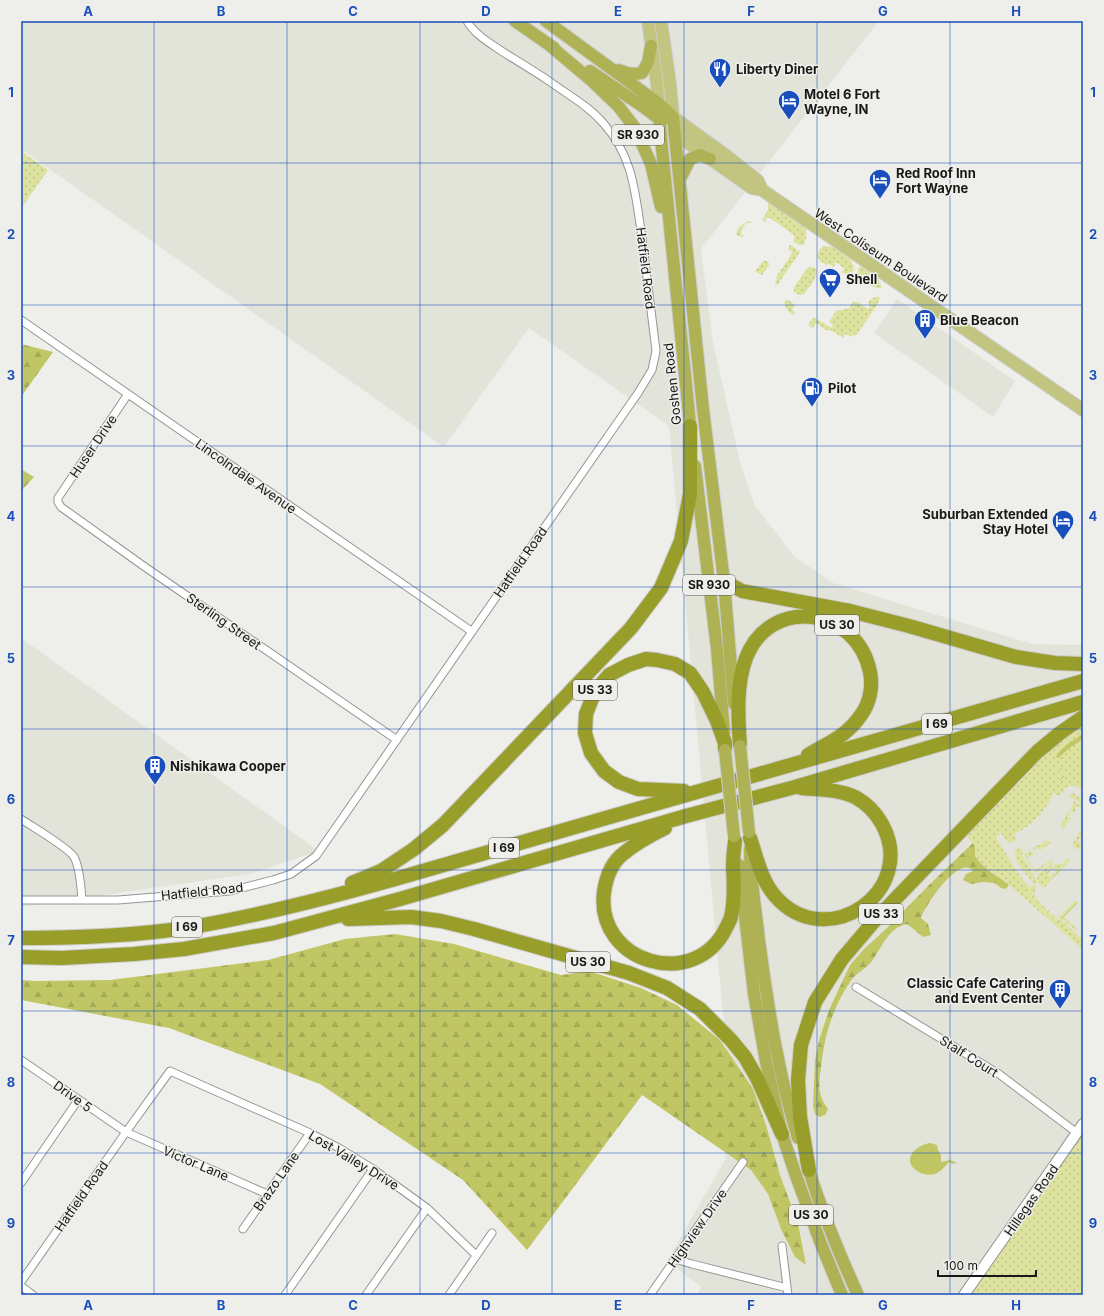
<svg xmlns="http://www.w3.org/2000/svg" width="1104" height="1316" viewBox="0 0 1104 1316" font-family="Inter,sans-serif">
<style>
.built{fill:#e3e4d9}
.grass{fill:url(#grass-dots)}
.forest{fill:url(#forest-firs)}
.garden{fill:url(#garden-furrows)}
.water{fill:#bfc663}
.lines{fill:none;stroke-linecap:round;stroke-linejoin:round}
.minor-casing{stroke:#959692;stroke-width:9}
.secondary-casing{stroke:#959692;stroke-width:12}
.primary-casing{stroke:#ccc;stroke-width:14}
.trunk-casing{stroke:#ccc;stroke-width:14}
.motorway-casing{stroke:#ccc;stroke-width:16}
.minor{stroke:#fff;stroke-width:7}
.secondary{stroke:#fff;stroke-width:10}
.primary{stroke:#c2c57f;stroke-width:12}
.trunk{stroke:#aeb254;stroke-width:12}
.motorway{stroke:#999e2a;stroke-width:14}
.trunk-bridge-casing{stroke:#ccc;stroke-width:14;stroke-linecap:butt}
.trunk-bridge{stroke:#aeb254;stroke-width:12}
.grid{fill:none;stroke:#194fbc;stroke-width:1;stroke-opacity:0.55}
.labels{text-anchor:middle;stroke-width:3;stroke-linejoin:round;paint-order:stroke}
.shield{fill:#eeefeb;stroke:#585957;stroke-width:1}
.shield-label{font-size:12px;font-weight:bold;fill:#181917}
.poi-label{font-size:13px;font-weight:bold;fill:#181917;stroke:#eeefeb;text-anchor:start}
.street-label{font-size:13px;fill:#181917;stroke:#eeefeb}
.neatline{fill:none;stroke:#194fbc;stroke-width:1.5}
.grid-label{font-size:13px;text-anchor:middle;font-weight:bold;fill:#194fbc}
</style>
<defs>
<pattern id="grass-dots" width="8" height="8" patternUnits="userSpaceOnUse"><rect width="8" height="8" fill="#dde39f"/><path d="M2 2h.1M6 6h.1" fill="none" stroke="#bdc288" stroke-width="1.8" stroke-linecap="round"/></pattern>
<pattern id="forest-firs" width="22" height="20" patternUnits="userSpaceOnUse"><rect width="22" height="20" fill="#c0c664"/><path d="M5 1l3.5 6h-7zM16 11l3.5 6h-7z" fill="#a4aa56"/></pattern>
<pattern id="garden-furrows" width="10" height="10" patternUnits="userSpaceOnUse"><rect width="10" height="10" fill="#dde39f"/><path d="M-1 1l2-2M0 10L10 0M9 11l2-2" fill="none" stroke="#bdc288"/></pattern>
</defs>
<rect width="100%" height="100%" fill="#eeefeb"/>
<path class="built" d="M21,21H879L701,249L713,342L740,462L755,506L795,557L833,583L1032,644L1083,645V1132L969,1295H697L701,1287L667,1261L725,1160L729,1080L669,426L529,328L444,447L21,149Z
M897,299L1015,381L993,417L874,333Z
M21,638L319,851L250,874L21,907Z"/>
<path class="grass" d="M21,151L48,170L21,209Z
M768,202L804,226C808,232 806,239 804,245H799L794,242V235L770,218H766V222L762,220L768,210Z
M748,221L752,223H746L741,231V235H745L742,237L737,235C735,228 743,224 748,221Z
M791,245L800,252L778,284L776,286L775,282L777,279L776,277L791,255L792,251L788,250L789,246Z
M823,246C835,245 851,255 854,267L853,271C849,275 845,275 841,272L844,270V268L837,263H834L835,265L834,267L829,264L826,265L819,260L817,255L820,249Z
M763,259L769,263V265L762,275L755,271L764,260Z
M859,266H860C869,271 883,278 881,289L873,287L862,280L857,283L855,282L854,278L858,271Z
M808,267C828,265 808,289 804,294L799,295L794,292V287Z
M875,297H880L877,305L856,336L851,332L853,335V337L845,334L844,338L842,337L832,331L826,330L818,324H815L813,328L808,325L813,318H815L832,328L833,325L829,322L836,311L850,308L851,304L853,302H858L868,309L870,307L868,303L870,300Z
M786,300H788L794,304V306L792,310L795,312L793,315L787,310L784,302Z
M1083,724V734L1068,744L1058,758L1071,747L1083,739V790C1072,783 1067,784 1059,796L1054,793C1043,814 1033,824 1014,835L1016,840L1015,841C1008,845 1005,839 1001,833L996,837L1017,872L1030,888L1035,884C1029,878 1015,863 1015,855C1015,851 1017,849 1020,847L1023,852L1022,855L1037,881L1034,894L1029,893L1031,898L1057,921L1064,924L1083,942V950L1004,880L986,868L975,856L974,844L966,836L1039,759L1052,747Z
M1073,793L1083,800V804L1068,796L1070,794Z
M1074,801L1083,807V809L1077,806L1074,813L1070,811Z
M1068,812L1070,813L1068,817L1071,818L1063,829L1060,826Z
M1083,826V831L1078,841L1082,846L1077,850L1072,845Z
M1047,840L1051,843L1040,850L1038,848L1034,850L1033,848Z
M1031,850L1034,854L1027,858L1035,870L1053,859L1054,861L1048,864L1035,873L1024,854Z
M1067,858L1070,861L1060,871L1057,869V867L1059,864L1063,863Z
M1052,863L1046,871L1047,876L1051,878L1055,876L1044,888L1038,883L1037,875Z
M1083,1132V1295H969Z"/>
<path class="forest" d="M21,344L53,352L21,397Z
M21,469L34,477L21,491Z
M1083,734V739L1071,747L1058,758L1056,757C1061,747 1074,740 1083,734Z
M973,843L975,848V856C978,860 982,865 986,868C993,875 1002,878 1009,885L1006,889L1001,888L995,883L983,882L971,884L963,880L966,874L973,871C959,854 925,906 921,918L928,924L931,935L924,937C917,933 913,928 907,924C889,927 882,947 872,961C867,968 858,972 852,979C833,1006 824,1036 821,1068C819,1078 818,1092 823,1101C824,1104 826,1106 828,1109L825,1115L819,1117L815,1114L813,1106L815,1060L820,1037L829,1010L850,965L864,949L886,929L929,885Z
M395,934L454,944L561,975L589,971L641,988L677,1005L720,1040L753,1089L766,1125L780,1175L798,1224L806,1265L795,1257L781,1229L768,1194L751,1170L642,1095L527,1250L463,1180L320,1084L169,1028L21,1000V980L35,981L110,980L268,960L345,939Z"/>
<path class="garden" d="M1059,766L1063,767L1065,769L1064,778L1062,781L1057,777V769Z
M1052,863H1054L1051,870L1049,868L1048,871H1051L1048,875L1051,876L1052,872L1055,874L1056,871L1052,870L1056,864H1059L1057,867V869L1060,871L1055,876L1049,878L1047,876L1046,871Z
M1030,892L1032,894H1034L1037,900L1056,918L1065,923L1083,940V942L1064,924L1057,921L1031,898Z
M1075,900L1078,903L1064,917L1077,929L1075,930L1065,921L1058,918Z"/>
<path class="water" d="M930,1143L937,1145L938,1150L941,1155V1162L950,1160L955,1162L956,1163L954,1164L949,1162C945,1166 941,1172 935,1174C927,1177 910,1171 910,1160C910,1151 922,1144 930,1143Z"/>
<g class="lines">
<g class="minor-casing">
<path id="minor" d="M21,320L471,631
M128,394L58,498V502L61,507L145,567L397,740
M21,819C31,826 69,848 74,857C80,867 81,888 82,900
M21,900H118L230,891L273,880L291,874L316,856L638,393L652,370L656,351C651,313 647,275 642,237C635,194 634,158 604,124C589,106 568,95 549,81C534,71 519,62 503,52C490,43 475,35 467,21
M856,987L999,1074L1077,1133
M21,1060L126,1132L267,1194
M21,1183L78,1100
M243,1229L310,1133
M782,1246L788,1295
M675,1259L692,1264L787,1288
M21,1282L126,1132L170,1071L310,1133L339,1148L373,1169L427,1208L476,1255
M21,1286L33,1295
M285,1295L373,1169
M366,1295L427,1208
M449,1295L492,1233
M650,1295L743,1162"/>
</g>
<g class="secondary-casing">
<path id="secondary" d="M964,1295L1083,1124"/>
</g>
<g class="primary-casing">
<path id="primary" d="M648,21L657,84L658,103
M661,21L670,84L673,117L728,157L758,181L762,190
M674,133L752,188L762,190L1083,410"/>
</g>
<g class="trunk-casing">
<path id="trunk" d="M515,21L554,48
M546,21L658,103L673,117L703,409L724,581L734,704
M548,44L592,81L619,107L635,128L651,164L661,207
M619,70C627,73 633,75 642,73L648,62L651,46
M590,71L642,106L662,121
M658,103L662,149L691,434
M680,179L690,159L700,155L710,159
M695,466L717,649L724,732
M750,849C750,879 756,910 759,940C768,1007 778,1073 798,1138
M739,865L754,994L766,1062L782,1134L795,1173L821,1244L842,1295
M806,1161C820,1207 838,1251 858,1295"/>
</g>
<g class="motorway-casing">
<path id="motorway" d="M724,581L742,591L850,611L909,626L1016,657L1055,663L1083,664
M740,746C738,718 736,684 746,658C770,595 857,607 870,672C873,686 870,703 861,715C846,737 829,742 808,755
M684,791L638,789L619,782L604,771L591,753L585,733L586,714L595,691L609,675L628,665L646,659L657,660L675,664L690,673L703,692L717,721L725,743V750
M665,828C651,835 636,843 624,853C612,862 606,878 604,892C595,963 695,992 726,928C728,924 730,921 731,917C735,901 734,882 733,866C733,858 734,849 735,841
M750,838C757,858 761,880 775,896C826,955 919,891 882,824C876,813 866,803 855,797C838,789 819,790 801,788
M352,883L381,871L414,849L443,825L631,628L661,588L681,541L690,494V426
M348,919L411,917L441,921L474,929L629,973L667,988L700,1009L731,1040L745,1057L757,1078L782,1134
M21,938C76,938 132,936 186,928C264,915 340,895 416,873C480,855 543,836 606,818C765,771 924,728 1083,681
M21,957L62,958L134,954L184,949L274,933L400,899L686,816L795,787L1083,702
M809,1170L800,1117L798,1080L801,1045L815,1002L842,959L876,919L1037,752L1060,733L1083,717"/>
</g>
<use href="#minor" class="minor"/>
<use href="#secondary" class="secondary"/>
<use href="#primary" class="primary"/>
<use href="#trunk" class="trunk"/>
<use href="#motorway" class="motorway"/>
<g class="trunk-bridge-casing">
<path id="trunk-bridge" d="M740,746L749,832
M725,750L734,836"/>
</g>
<use href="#trunk-bridge" class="trunk-bridge"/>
</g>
<path class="grid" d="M154,21V1295M287,21V1295M420,21V1295M552,21V1295M684,21V1295M817,21V1295M950,21V1295M21,163H1083M21,305H1083M21,446H1083M21,587H1083M21,729H1083M21,870H1083M21,1011H1083M21,1153H1083"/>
<defs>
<g id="restaurant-pin" transform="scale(1.15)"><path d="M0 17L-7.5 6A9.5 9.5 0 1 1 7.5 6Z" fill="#194fbc" stroke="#eeefeb"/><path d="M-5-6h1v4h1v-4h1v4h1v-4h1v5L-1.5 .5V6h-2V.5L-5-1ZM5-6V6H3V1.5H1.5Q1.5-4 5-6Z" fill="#fff"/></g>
<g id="hotel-pin" transform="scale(1.15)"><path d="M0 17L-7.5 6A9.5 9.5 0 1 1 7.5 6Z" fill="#194fbc" stroke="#eeefeb"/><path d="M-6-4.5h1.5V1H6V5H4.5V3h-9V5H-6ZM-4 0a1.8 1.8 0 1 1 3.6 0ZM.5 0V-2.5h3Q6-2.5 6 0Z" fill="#fff"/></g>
<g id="supermarket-pin" transform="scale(1.15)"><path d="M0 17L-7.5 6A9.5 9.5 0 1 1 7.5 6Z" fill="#194fbc" stroke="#eeefeb"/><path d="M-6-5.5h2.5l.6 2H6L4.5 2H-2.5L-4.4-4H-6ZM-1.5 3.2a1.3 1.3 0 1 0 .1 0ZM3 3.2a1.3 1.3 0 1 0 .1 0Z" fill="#fff"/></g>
<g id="building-pin" transform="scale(1.15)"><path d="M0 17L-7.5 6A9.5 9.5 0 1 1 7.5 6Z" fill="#194fbc" stroke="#eeefeb"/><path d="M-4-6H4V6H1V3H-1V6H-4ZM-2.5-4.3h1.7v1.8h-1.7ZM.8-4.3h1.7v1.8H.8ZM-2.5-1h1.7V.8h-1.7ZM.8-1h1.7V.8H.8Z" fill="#fff"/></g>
<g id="fuel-pin" transform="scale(1.15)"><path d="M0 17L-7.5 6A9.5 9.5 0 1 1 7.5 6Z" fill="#194fbc" stroke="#eeefeb"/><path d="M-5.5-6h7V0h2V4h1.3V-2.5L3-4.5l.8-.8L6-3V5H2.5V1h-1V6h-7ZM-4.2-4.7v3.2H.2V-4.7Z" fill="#fff"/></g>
</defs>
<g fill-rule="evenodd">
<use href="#restaurant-pin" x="720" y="69"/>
<use href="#hotel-pin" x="789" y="101"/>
<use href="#hotel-pin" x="880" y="180"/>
<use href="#supermarket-pin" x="830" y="279"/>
<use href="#building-pin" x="925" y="320"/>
<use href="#fuel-pin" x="812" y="388"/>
<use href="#hotel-pin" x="1063" y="521"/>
<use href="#building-pin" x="155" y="766"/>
<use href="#building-pin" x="1060" y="990"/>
</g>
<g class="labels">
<g class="shield">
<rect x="612" y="125" width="52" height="20" rx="3"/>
<rect x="683" y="575" width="52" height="20" rx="3"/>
<rect x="815" y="615" width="44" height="20" rx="3"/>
<rect x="573" y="680" width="44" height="20" rx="3"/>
<rect x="922" y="714" width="30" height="20" rx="3"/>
<rect x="489" y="838" width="30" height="20" rx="3"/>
<rect x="859" y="904" width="44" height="20" rx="3"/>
<rect x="172" y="917" width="30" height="20" rx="3"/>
<rect x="566" y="952" width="44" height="20" rx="3"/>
<rect x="789" y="1205" width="44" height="20" rx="3"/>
</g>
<g class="shield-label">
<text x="638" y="139">SR 930</text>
<text x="709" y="589">SR 930</text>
<text x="837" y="629">US 30</text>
<text x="595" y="694">US 33</text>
<text x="937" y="728">I 69</text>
<text x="504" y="852">I 69</text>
<text x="881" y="918">US 33</text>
<text x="187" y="931">I 69</text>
<text x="588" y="966">US 30</text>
<text x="811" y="1219">US 30</text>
</g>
<g class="poi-label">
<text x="736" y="74">Liberty Diner</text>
<text x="804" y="99">Motel 6 Fort<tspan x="804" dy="15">Wayne, IN</tspan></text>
<text x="896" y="178">Red Roof Inn<tspan x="896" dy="15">Fort Wayne</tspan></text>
<text x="846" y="284">Shell</text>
<text x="940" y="325">Blue Beacon</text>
<text x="828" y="393">Pilot</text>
<text x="1048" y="519" text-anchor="end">Suburban Extended<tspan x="1048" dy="15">Stay Hotel</tspan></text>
<text x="170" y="771">Nishikawa Cooper</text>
<text x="1044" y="988" text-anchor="end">Classic Cafe Catering<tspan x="1044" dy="15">and Event Center</tspan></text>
</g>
<g class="street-label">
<text transform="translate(881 255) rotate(34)" y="5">West Coliseum Boulevard</text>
<text transform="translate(646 268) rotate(83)" y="5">Hatfield Road</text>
<text transform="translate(672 384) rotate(-96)" y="5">Goshen Road</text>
<text transform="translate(93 446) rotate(-56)" y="5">Huser Drive</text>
<text transform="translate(246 476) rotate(35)" y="5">Lincolndale Avenue</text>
<text transform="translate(520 562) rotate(-55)" y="5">Hatfield Road</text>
<text transform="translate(224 621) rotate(35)" y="5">Sterling Street</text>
<text transform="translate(202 891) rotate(-6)" y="5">Hatfield Road</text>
<text transform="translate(969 1056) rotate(32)" y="5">Stalf Court</text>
<text transform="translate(73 1096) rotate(35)" y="5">Drive 5</text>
<text transform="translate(354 1160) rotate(31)" y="5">Lost Valley Drive</text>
<text transform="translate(196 1163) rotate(23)" y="5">Victor Lane</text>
<text transform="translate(276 1181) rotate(-55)" y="5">Brazo Lane</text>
<text transform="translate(81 1196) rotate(-55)" y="5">Hatfield Road</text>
<text transform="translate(1031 1200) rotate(-55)" y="5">Hillegas Road</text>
<text transform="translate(697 1228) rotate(-55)" y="5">Highview Drive</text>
</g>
</g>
<rect width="1104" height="1316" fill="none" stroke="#eeefeb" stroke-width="44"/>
<path d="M938 1270v6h98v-6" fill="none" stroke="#181917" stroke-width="2"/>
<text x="944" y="1270" font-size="12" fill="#181917" stroke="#eeefeb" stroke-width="3" paint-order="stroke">100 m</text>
<rect x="22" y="22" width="1060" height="1272" class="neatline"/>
<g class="grid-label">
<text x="88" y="16">A</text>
<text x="221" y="16">B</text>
<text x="353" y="16">C</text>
<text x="486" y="16">D</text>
<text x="618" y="16">E</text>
<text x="751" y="16">F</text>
<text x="883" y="16">G</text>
<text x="1016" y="16">H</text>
<text x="11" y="97">1</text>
<text x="1093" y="97">1</text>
<text x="11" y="239">2</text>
<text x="1093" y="239">2</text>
<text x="11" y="380">3</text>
<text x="1093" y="380">3</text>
<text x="11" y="521">4</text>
<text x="1093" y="521">4</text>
<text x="11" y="663">5</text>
<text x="1093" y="663">5</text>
<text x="11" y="804">6</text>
<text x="1093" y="804">6</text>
<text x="11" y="945">7</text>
<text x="1093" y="945">7</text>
<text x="11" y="1087">8</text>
<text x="1093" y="1087">8</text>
<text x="11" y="1228">9</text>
<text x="1093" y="1228">9</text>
<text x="88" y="1310">A</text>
<text x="221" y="1310">B</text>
<text x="353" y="1310">C</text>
<text x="486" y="1310">D</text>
<text x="618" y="1310">E</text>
<text x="751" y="1310">F</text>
<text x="883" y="1310">G</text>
<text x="1016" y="1310">H</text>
</g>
</svg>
